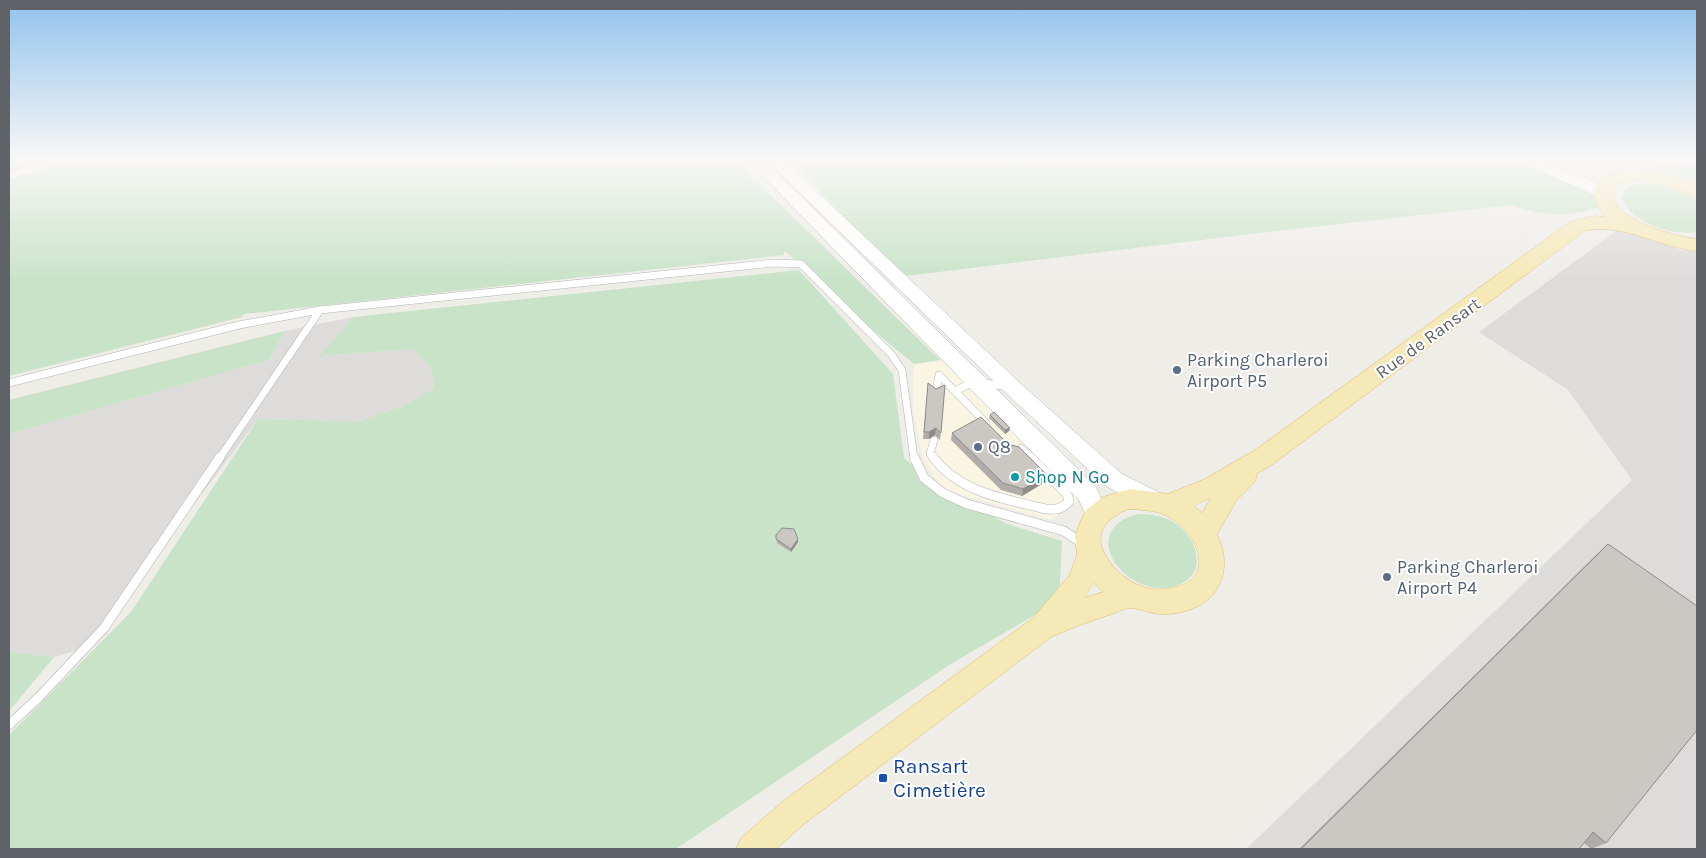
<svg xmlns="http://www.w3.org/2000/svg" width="1706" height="858" viewBox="0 0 1706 858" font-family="Karla,sans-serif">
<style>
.commercial{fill:#faf4e2}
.industrial{fill:#dedcda}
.green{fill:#c9e3c8}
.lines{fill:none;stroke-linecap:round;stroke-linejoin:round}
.lane-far1-casing{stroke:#b3b4b8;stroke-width:8}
.lane-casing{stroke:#b3b4b8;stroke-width:10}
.secondary-casing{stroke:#b4b6ba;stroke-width:1}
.primary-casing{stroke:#e0bc70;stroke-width:1}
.lane-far1{stroke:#fff;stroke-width:7}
.lane{stroke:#fff;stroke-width:9}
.secondary{fill:#fff;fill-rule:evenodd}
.primary{fill:#f5e9b7;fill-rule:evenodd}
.wall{fill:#afaca9}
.shaded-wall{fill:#8e8c89}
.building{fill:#cbc8c4;stroke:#8e8c89}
.service-dot{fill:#5c6f8a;stroke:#fff;stroke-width:2}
.culture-dot{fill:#0f9aa8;stroke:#fff;stroke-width:2}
.transit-dot{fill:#1a4fb4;stroke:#fff;stroke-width:2}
.labels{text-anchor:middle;stroke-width:4;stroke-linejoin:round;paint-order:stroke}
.street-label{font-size:18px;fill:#5f6266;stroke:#fff}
.service-label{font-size:18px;fill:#4e5e75;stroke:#fff;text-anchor:start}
.culture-label{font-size:18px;fill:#0d838f;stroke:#fff;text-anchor:start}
.near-transit-label{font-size:21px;fill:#164399;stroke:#fff;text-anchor:start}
</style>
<rect width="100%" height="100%" fill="#efede8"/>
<path class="commercial" d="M953,360L1088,494L1050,520L942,489L922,456L913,411L914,364Z"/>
<path class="industrial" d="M1623,226L1679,250L1697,251V849H1246L1632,480L1568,390L1479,332Z
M353,317L321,356L413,349L431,368L434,388L401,407L360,421L258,419L86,648L54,657L9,652V434L269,360L285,331Z"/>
<path class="green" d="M9,160H47L9,172Z
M71,160H739L757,187L756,181L940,360L914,364L841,304L801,264L784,251V255L244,314L242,317L9,376V181Z
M792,160H1528L1576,179L1607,204C1569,217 1549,218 1512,205L1267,232L897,277Z
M1646,160H1697V182L1658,169Z
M1647,184L1674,189L1697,200V232C1673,236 1633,224 1622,199L1624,191L1632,185Z
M799,270L893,374L904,458L942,489L1007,524L1062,541L1059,601L949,665L676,849H9V735L131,612L258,419L360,421L401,407L434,388L431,368L413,349L320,356L353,317Z
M285,331L269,360L9,434V400Z
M1137,514C1148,514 1159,515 1170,520C1194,532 1212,572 1178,585C1130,604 1073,532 1137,514Z
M9,652L54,657L9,711Z"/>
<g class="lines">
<g class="lane-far1-casing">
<path id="lane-far1" d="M9,176L60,160
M9,383L239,325L320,310L773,263L801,264L891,354L902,370L914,459
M936,391L939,375L986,423
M955,391L975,381L1007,387
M1021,448L1032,459
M219,459L320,310
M934,459L930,454L934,440"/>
</g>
<g class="lane-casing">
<path id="lane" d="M914,457L924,478L943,493L967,504L1064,531L1082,543
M933,457C960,493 1005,499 1046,509C1056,510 1063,509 1069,501L1067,494L1030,457
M9,725L39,697L104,628L220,457"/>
</g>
<g class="secondary-casing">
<path id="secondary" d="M747,160H764L1096,487L1108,515L1105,522L1097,525L1089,522L1079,500Z
M766,160H783L1020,383L1122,474L1158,492L1161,499L1158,506L1150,508L1142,506L1106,486L1006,393Z
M1519,160H1540L1609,188L1611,192L1609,196H1597L1521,163Z"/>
</g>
<g class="primary-casing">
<path id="primary" d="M1630,169L1661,173L1697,184V197C1672,190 1641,171 1616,185C1600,219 1675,236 1697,239V251C1660,248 1622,222 1584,231L1273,464L1256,474L1257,476L1254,483L1236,501L1217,534C1238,579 1210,616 1160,614C1151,614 1140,608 1130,608C1125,608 1117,612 1112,614C1091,621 1071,628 1051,637L804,824L776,849H736L741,838L782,802L1033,618L1069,576L1077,555L1075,535L1082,518L1086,510L1103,497L1130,489L1168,494L1205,479L1255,450L1570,222L1594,216L1605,217C1583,188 1598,173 1630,169ZM1211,498L1202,513L1194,506ZM1130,509C1142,510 1156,510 1167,516C1199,532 1218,581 1171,588C1161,590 1150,590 1141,586C1118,578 1084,542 1110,520C1117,515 1121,511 1130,509ZM1094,583L1103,592L1084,598Z"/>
</g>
<use href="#lane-far1" class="lane-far1"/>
<use href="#lane" class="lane"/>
<use href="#secondary" class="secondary"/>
<use href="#primary" class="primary"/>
</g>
<path class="wall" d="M928,383L936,389L945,385L940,440L935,435L929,439H923Z
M990,415L1009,431L1005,434L989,418Z
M952,433L1008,444L1047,475L1045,482L1022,496L1001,490L951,440Z
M776,535L798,539V542L791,552L777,543Z
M1608,544L1606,843L1591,849L1584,843L1579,849H1299L1597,554Z"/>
<path class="shaded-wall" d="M936,428L935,435L929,439V432Z
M1010,428L1009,431L1005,434V430Z
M1047,475L1045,482L1022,496L1023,489Z
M798,539V542L791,552V549Z"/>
<path class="building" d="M928,383L936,389L945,385L941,433L936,428L929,432H924Z
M994,412L1010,428L1005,430L990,415Z
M981,417L1008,444L1019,447L1047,475L1023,489L1003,483L952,433Z
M782,528L794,529L798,539L791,549L776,539V535Z
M1608,544L1697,606V730L1606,843L1593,832L1579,849H1301Z"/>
<linearGradient id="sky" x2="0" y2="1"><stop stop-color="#92c3ed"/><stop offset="0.57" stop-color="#f8f7f5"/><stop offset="1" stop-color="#f8f7f5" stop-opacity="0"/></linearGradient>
<rect width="1706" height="280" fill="url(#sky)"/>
<g class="service-dot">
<circle cx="1177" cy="370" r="5"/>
<circle cx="978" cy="447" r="5"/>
<circle cx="1387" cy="577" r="5"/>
</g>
<circle class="culture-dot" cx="1015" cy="477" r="5"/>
<rect class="transit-dot" x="878" y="773" width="10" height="10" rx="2.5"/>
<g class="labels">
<g class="street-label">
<text transform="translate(1428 338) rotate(-36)" y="6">Rue de Ransart</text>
</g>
<g class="service-label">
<text x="1187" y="366">Parking Charleroi<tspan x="1187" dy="21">Airport P5</tspan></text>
<text x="988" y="453">Q8</text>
<text x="1397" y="573">Parking Charleroi<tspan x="1397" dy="21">Airport P4</tspan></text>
</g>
<g class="culture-label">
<text x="1025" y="483">Shop N Go</text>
</g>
<g class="near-transit-label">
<text x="893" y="773">Ransart<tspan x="893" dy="24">Cimetière</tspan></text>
</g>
</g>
<rect width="1706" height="858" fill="none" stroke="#5f6266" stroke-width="20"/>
</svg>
